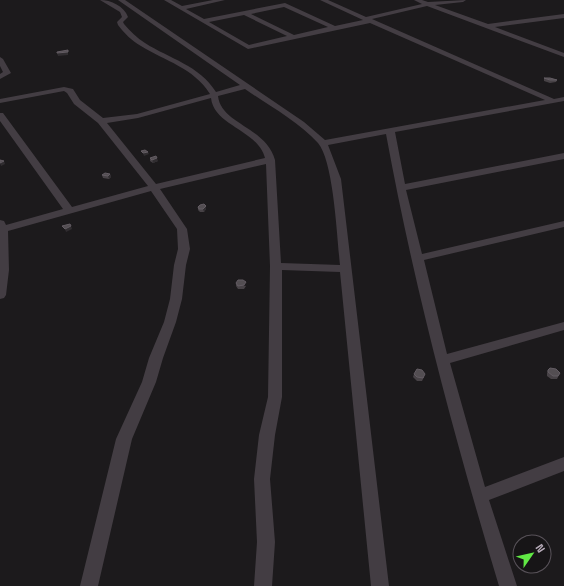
<svg xmlns="http://www.w3.org/2000/svg" width="564" height="586" viewBox="0 0 564 586" font-family="'Space Grotesk',sans-serif">
<style>
.lines{fill:none;stroke-linecap:round;stroke-linejoin:round}
.minor{fill:#433d43;fill-rule:evenodd}
.wall{fill:#474246}
.shaded-wall{fill:#302d30}
.building{fill:#534e52;stroke:#635c63}
</style>
<rect width="100%" height="100%" fill="#1c1a1c"/>
<g class="lines">
<path class="minor" d="M100,0C111,0 124,6 128,17L123,22L124,24C130,31 137,38 145,43C170,59 199,65 216,92L240,85L118,0H125L304,122L325,140L545,100L370,23L248,49L164,0H171L182,6L213,0H225L186,9L204,19L285,3L335,26L363,20L320,0H328L366,17L422,4L414,0H422L428,2L466,0L463,2L435,5L488,24L564,14V18L495,27L564,53V57L427,6L372,19L554,99L564,97V101L395,132L405,184L564,153V159L406,190L422,254L564,221V227L424,260L447,354L564,322V330L450,363L485,487L564,457V471L489,500L517,586H499C454,437 414,287 386,134L328,145L341,179L389,586H371L340,272L282,270V397L275,435L270,479L275,542L272,586H254L257,542L254,479L259,435L268,397L270,266L266,164L160,189L187,229L190,249L186,265L182,299L176,322L163,358L156,382L132,439L98,586H80L116,439L142,382L149,358L164,322L170,299L174,265L178,249L177,229L151,191L8,231L9,270L6,295L4,298L0,299V220L4,221L6,225L63,209L0,121V113H3L72,207L148,186L98,123L74,104L67,93L64,91L0,103V99L64,87L73,89L80,100L103,118L137,114L210,94C194,68 165,61 141,46C132,41 124,33 118,25L117,22L122,17L120,12ZM284,7L328,27L294,35L251,14ZM244,15L287,36L249,45L209,22ZM245,89C268,105 299,122 318,143C334,162 337,239 340,265L281,263L275,160C266,127 221,124 218,96ZM211,98C214,126 258,130 265,158L156,184L107,123L138,118Z
M0,57L3,59L11,73L0,79V74L3,72L0,66Z"/>
</g>
<path class="wall" d="M544,78L557,80L556,82L550,83L544,81Z
M150,158L158,161L153,163L150,161Z
M110,174L111,177L109,179L103,178L102,175Z
M206,206V209L204,212H200L198,210V207Z
M236,283L246,286L244,289H238L236,286Z
M548,370L560,373L557,379H551L547,376V373Z
M414,374L424,377L422,381H417L413,377Z"/>
<path class="shaded-wall" d="M68,52V55L58,56L57,53Z
M148,152L149,154L144,156L143,153Z
M157,158L158,161L153,163L152,160Z
M4,161L5,164L1,166L0,163Z
M110,174L111,177L109,179L108,176Z
M206,206V209L204,212L203,209Z
M71,226L72,229L66,232L65,229Z"/>
<path class="building" d="M68,50V52L57,53V52Z
M544,78H550L557,80H550Z
M145,150L148,152L143,153L141,151Z
M156,156L157,158L152,160L150,158Z
M0,160L4,161L0,163Z
M105,173L110,174L108,176L102,175Z
M204,204L206,206L203,209H199L198,207L200,205Z
M70,224L71,226L65,229L62,226Z
M238,280H243L246,282L244,285L238,286L236,283Z
M550,368L556,369L560,373L558,376H553L548,372V370Z
M417,369L422,370L425,374L423,378L417,377L414,374Z"/>
<g transform="translate(532 554) rotate(56)"><circle r="19" fill="#171517" stroke="#585259"/>
<path d="M0-3L7 15L0 10L-7 15Z" fill="#61e945"/>
<text y="-6" font-size="11" font-weight="bold" text-anchor="middle" fill="#b9adbb">N</text>
</g>
</svg>
